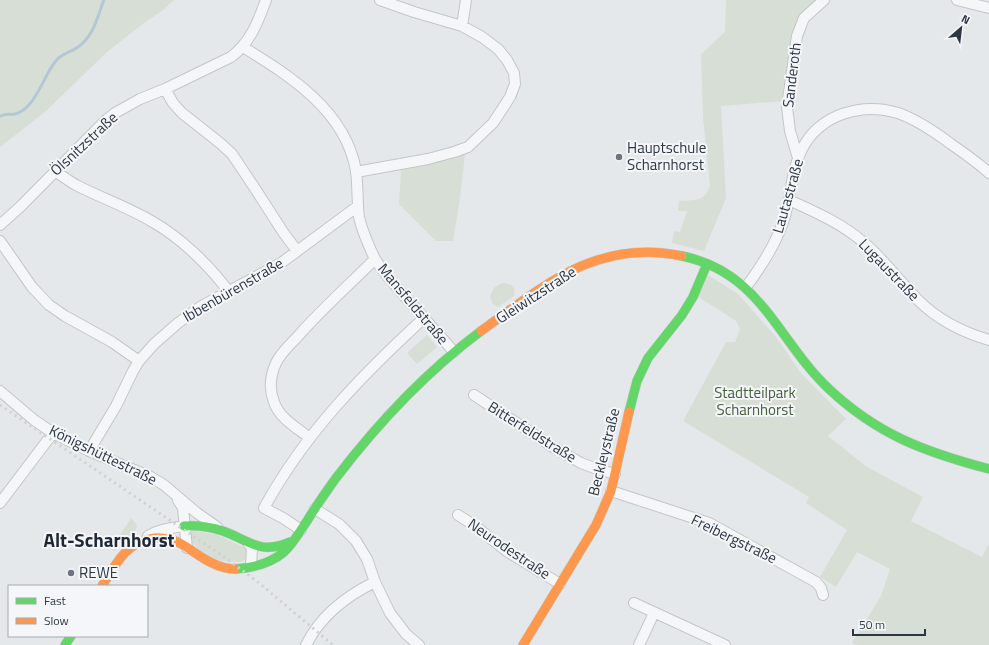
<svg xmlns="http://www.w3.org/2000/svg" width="989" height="645" viewBox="0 0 989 645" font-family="'Titillium Web',sans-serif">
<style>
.green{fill:#d7ded6}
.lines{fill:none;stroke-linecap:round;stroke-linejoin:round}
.stream{stroke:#b5c6d4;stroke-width:3}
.street-casing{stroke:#c3c6c8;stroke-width:12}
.fast-casing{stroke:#c3c6c8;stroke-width:10}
.slow-casing{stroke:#c3c6c8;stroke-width:10}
.street{stroke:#f5f6f7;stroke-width:10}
.fast{stroke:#63d668;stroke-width:9}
.slow{stroke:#ff974d;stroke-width:9}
.rail{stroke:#cfd0d2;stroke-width:3;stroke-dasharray:2 4;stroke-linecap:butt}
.poi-dot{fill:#6d757e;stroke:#f4f6f9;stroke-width:1.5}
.labels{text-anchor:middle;stroke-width:4;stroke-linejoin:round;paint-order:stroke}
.street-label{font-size:15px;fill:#2c3744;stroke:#f4f6f9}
.poi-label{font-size:15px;fill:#2c3744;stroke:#f4f6f9;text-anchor:start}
.park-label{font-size:15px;fill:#445f39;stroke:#f4f6f9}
.district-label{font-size:19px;font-weight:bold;fill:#1e2835;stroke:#f4f6f9}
</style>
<rect width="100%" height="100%" fill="#e5e8ea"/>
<path class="green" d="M0,0H174L162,11L144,23L107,52L45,112L0,147Z
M726,0H819L797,21L784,101L721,106L726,198L704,251L672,243L674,231L680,232L687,211H678L679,201C694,200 706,202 710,185L703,118L701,54L725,32Z
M465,154L460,198L453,241H436L399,204L401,170Z
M708,275L738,294L777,338L800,372L846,419L828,436L867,467L923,497L911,521L982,557L989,543V645H857L852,643L881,596L890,569L857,552L836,587L820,577L847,530L806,503L809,497L683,421L726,342H735L740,329L736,321L697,296Z
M502,283C511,283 516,287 514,296L498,307L492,303L490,296L494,288Z
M427,335L437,347L417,364L407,353Z
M131,518L137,525L135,533L126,539L115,551L111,549Z
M193,531L216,534L245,548C257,570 218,561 209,557C202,554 195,545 189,540L190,534Z"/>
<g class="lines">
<path class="stream" d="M0,116C7,113 9,115 15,114C35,109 43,77 55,62C61,53 70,53 78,47C94,36 97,17 104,0"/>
<g class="street-casing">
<path id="street" d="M957,0L989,8
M462,26L466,0
M243,47C290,76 346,111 356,171C358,186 357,202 359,217C362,231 368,244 374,257C381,270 392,282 402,293C419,313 437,332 454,352
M165,89L173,103L182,113L220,143L232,154L254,187L283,232L297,251
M798,158L790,131L787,107L797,36L804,18L824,0
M55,171C62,176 69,181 76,185C101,198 128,207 153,222C181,238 210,266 229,292
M356,172L428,159L454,152L468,147L493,123L510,97L515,84L514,73L507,60L498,49L482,37L462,26L414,12L380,0
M789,200C815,212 841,223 863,242C884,259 899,281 918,300C938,320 962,332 989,340
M0,225L21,206L105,121L115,113L140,99L165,89L231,57C250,43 258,22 266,0
M0,241L32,287L49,305L65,316L112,342L139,361
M746,287C761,267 778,240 785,216C791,194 792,169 802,149C820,114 862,102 898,113C918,120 935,132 951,144C964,153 977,162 989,173
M0,391L34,420L53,433L89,451L151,477L164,485L197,513L217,527
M474,395L553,447L581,463L597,469L615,474
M310,438C297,428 279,418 274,402C269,389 270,376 276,363C281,352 291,344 299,335C323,308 350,284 375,259
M89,451L116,406L133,371L139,361L154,344L178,323L200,307L281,263L358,206
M611,491L709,523L816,582L821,588L823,595
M178,500L183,508L187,548
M0,503L53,433
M315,509L339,524L356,541L367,559L375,582L390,613L406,634L419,645
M458,515L475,526L508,552L560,584
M301,530L283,518L264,508C305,433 361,376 424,318
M148,536C159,529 172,528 184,526
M248,543L252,548L251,566
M634,603L725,645
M306,645C321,615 346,596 375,582
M639,645L654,613"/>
</g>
<g class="fast-casing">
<path id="fast" d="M682,256C761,272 777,340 829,389C878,435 925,452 989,469
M629,412L637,381L648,358L682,315L693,297L707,264
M184,526C197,525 211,527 223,531C250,541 260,555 290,542
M235,569C252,568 271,563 284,552C293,544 300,531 307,521C316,506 326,492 336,478C378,423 426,372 481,331
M65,645L71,636"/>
</g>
<g class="slow-casing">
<path id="slow" d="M481,331C545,285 598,238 682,256
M102,586C115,565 127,541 154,538C167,537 178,541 188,548C202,558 218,569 235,569
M523,645L596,525L611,491L629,412"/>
</g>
<use href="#street" class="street"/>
<use href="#fast" class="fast"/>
<use href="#slow" class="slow"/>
<path class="rail" d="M0,405L227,559L259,583L333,645"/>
</g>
<g class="poi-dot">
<circle cx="619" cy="157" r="4"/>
<circle cx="71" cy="573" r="4"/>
</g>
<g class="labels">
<g class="street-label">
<text transform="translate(792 75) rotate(-83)" y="5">Sanderoth</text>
<text transform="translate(84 144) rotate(-43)" y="5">Ölsnitzstraße</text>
<text transform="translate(788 196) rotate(-74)" y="5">Lautastraße</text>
<text transform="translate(889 270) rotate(46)" y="5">Lugaustraße</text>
<text transform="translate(233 290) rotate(-30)" y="5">Ibbenbürenstraße</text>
<text transform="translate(536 295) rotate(-33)" y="5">Gleiwitzstraße</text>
<text transform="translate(413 304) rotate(50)" y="5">Mansfeldstraße</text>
<text transform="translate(532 432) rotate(32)" y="5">Bitterfeldstraße</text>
<text transform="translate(604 452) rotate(-76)" y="5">Beckleystraße</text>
<text transform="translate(103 455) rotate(26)" y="5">Königshüttestraße</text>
<text transform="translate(734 539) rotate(26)" y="5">Freibergstraße</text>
<text transform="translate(509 549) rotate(34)" y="5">Neurodestraße</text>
</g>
<g class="poi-label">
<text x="627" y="153">Hauptschule<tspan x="627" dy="17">Scharnhorst</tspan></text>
<text x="79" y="578">REWE</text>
</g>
<g class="park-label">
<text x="755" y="398">Stadtteilpark<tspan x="755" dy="17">Scharnhorst</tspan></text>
</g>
<g class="district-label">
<text x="109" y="547">Alt-Scharnhorst</text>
</g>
</g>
<rect x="8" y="585" width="140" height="52" fill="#f4f6f9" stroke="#a4aab1"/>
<rect x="16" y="598" width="20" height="6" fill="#63d668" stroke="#a4aab1"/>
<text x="44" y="605" font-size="12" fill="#2c3744">Fast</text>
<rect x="16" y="618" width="20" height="6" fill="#ff974d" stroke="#a4aab1"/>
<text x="44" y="625" font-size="12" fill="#2c3744">Slow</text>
<g transform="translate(961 28) rotate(28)" stroke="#f4f6f9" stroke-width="3" paint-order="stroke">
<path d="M0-3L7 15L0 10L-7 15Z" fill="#2c3744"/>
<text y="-6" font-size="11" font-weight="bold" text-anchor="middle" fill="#2c3744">N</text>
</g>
<path d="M853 629v6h72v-6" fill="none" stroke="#2c3744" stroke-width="2"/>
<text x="859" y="629" font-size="12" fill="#2c3744" stroke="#f4f6f9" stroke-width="3" paint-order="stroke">50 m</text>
</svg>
